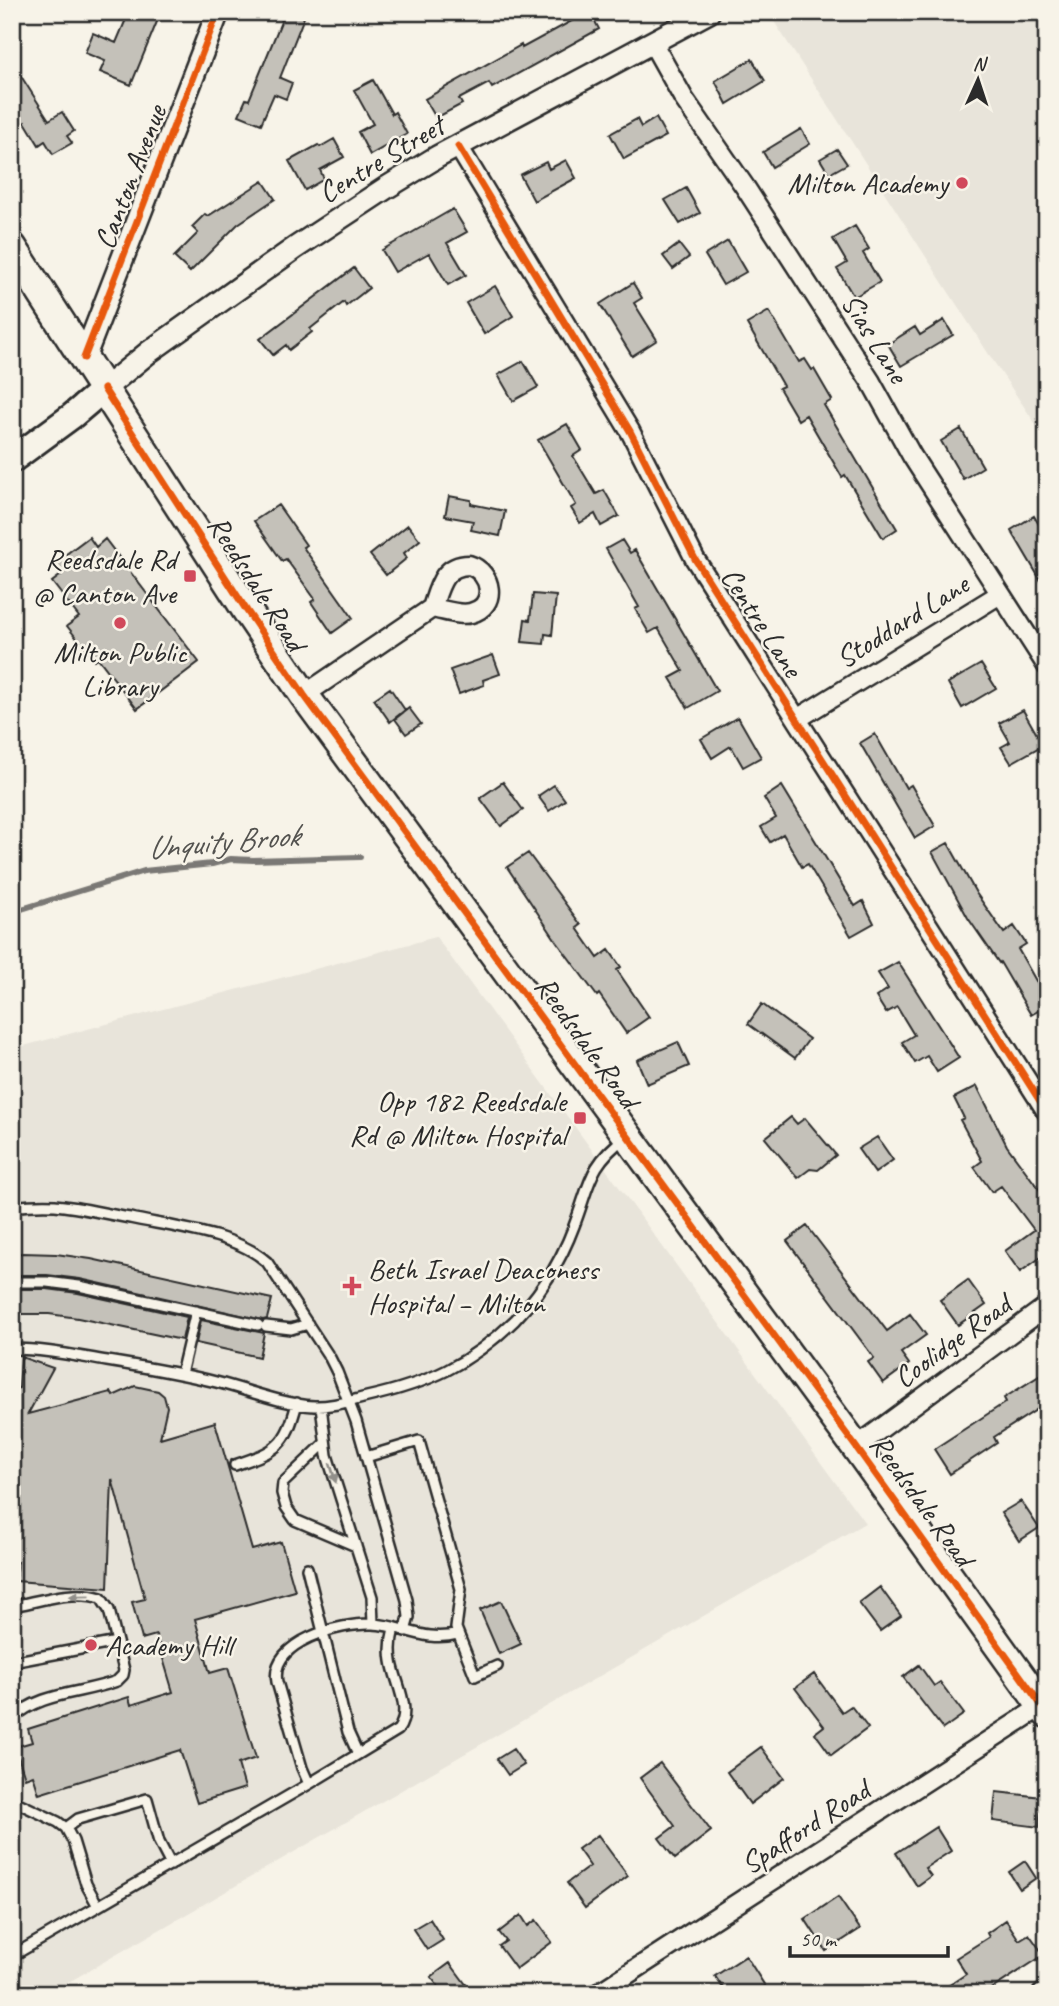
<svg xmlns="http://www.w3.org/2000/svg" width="1059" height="2006" viewBox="0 0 1059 2006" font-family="Caveat,sans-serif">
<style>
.built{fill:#e8e4da}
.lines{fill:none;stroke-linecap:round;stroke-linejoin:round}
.stream{stroke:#7a7874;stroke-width:6}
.building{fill:#c4c1b9;stroke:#2b2b2b;stroke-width:2}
.service-casing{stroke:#2b2b2b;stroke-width:14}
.minor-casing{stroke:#2b2b2b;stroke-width:23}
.tertiary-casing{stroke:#2b2b2b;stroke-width:26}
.secondary-casing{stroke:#2b2b2b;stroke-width:30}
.primary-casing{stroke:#2b2b2b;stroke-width:33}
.service{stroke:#f7f3e8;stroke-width:9}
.minor{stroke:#f7f3e8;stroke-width:18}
.tertiary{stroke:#f7f3e8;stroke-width:21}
.secondary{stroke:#f7f3e8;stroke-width:24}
.primary{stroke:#f7f3e8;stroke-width:28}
.cycleway-casing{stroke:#f7f3e8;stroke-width:11}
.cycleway{stroke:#e8590c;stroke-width:7}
.oneway{fill:#918f8a}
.poi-dot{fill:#d1495b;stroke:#f7f3e8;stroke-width:2.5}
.labels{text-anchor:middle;stroke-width:5;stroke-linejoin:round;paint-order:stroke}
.street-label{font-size:30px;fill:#2b2b2b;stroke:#f7f3e8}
.poi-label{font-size:30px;fill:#2b2b2b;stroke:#f7f3e8;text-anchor:end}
.water-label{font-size:32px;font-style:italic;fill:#53524f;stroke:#f7f3e8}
</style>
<rect width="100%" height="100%" fill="#f7f3e8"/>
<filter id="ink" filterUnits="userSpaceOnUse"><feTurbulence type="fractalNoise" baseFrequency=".0143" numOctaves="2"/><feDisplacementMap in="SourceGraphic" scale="14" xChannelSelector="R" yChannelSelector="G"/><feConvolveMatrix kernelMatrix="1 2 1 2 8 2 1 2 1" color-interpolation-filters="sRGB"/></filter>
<g filter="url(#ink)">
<path class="built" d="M768,12H1047V441L988,353Z
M436,937L865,1523L48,1994H12V1049Z"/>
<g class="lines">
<path class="stream" d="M12,912L144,871L212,864L231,859L253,860L360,857"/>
</g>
<path class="building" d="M129,12H161L131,85L100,72L105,61L85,53L93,33L116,43Z
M285,12H306L280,78L292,83L286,99L274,94L261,124L239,115L246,99L249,100Z
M588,12H590L599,29L492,88L489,83L459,99L462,104L436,118L425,99L521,45L522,48Z
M752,59L765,81L727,104L715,81Z
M12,62L49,120L62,112L74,131L67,136L72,143L53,154L45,141L39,145L25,122L20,125L12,113Z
M373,80L392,114L395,112L407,134L370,155L358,132L373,124L354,90Z
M656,118L666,136L624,159L610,134L637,119L641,127Z
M801,129L810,144L772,167L763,152Z
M334,139L344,157L320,170L324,179L305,190L289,161L318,145L320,147Z
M837,149L847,164L829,174L820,159Z
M566,160L576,178L534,201L520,175L546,162L549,169Z
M263,181L275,199L238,224L190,272L174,257L198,233L192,227L205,214L208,216Z
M686,188L700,213L680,224L665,200Z
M453,209L467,232L447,243L466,275L448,285L429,253L395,272L382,250Z
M855,226L869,249L863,253L880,282L854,297L837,269L847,263L833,239Z
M728,241L746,272L723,285L705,255Z
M679,244L689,257L673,269L663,256Z
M354,268L369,288L346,306L344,302L310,329L312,332L289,350L286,345L273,355L260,339Z
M633,283L642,298L634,303L657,340L632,356L600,304Z
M495,286L513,316L484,334L466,303Z
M769,311L799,362L805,359L812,370L814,369L832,400L824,405L897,529L883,538L845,475L842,477L806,415L798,420L779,388L783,386L747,324Z
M944,320L953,335L901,366L888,344L915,327L920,335Z
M523,361L538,387L513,401L498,375Z
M567,424L582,450L573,456L596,494L604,490L619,516L601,526L595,514L580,523L571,508L576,505L538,440Z
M961,429L983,467L963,479L941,441Z
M449,496L471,500V504L505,511L500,536L471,530L473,521L445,516Z
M278,505L306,545L303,547L353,618L332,633L311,602L315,599L286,559L282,561L254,521Z
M1034,516L1047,538V591L1011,530Z
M408,525L420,540L404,553L407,558L386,575L370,555Z
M89,537L96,547L105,539L199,662L137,709L98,658L94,660L67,626L79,617L52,582L61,575L53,564Z
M622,540L630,553L635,550L717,691L688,708L670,678L683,671L658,628L649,633L635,609L639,607L606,549Z
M533,594L556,596L552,635L545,634L544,644L522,642L525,619L530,620Z
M493,655L500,674L483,680L484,685L459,694L450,670Z
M981,664L996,688L962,708L948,683Z
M390,688L405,710L390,722L374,699Z
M409,708L421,724L406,734L395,719Z
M1023,710L1043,745L1011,763L1001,747L1010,742L999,723Z
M738,717L761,757L743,767L731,746L712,758L701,739Z
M875,734L906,788L911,785L935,826L915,838L860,743Z
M503,782L523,810L501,826L480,798Z
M554,785L565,800L549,811L538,796Z
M782,786L855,906L863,901L874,923L851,936L808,864L802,867L783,834L770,842L761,827L776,818L764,798Z
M948,843L976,893L1004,933L1014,926L1026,944L1018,949L1040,988L1047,984V1006L1031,1015L1000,962L999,963L968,918L932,852Z
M528,853L581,925L577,928L598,958L609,950L621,967L617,970L649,1017L626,1033L599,994L597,996L557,942L507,867Z
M898,962L959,1058L937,1072L927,1056L915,1063L902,1042L914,1035L897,1007L886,1013L876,997L888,989L878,973Z
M762,1004L809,1039L795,1058L748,1024Z
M678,1042L689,1066L647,1084L637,1060Z
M977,1086L1007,1146L1047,1200V1253L1020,1272L1005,1251L1034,1230L1001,1186L992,1192L974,1167L982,1161L960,1120L964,1118L954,1098Z
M791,1117L797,1124L805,1118L836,1155L818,1170L810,1169L798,1178L765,1138Z
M877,1137L893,1160L875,1173L858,1149Z
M807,1226L887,1331L910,1314L926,1335L901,1353L909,1364L883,1383L868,1362L874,1358L787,1241Z
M23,1253L56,1254L91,1259L272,1299L267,1319L263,1320L80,1279L47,1275H12V1254Z
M968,1280L986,1305L958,1325L940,1300Z
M12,1289H47L78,1293L187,1317L182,1340L78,1318L49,1314H12Z
M201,1320L264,1333L259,1357L196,1343Z
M21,1357L53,1368L28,1414L111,1392L113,1396L135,1386L158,1391L164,1396L167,1407L160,1438L215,1422L252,1550L281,1542L295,1591L195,1619L210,1673L228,1668L256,1758L238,1764L245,1788L197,1803L180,1750L39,1794L33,1775L25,1778L15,1747L32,1742L28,1729L129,1697L131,1705L173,1692L156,1635L142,1639L132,1602L145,1599L112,1479L108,1588L16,1581L18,1562L12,1563V1390L19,1388Z
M1047,1371V1403L994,1437L997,1443L950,1474L934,1449L1006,1402L1004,1398Z
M1021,1501L1039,1528L1019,1541L1001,1513Z
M880,1587L901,1616L880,1631L859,1603Z
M501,1601L521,1644L499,1654L480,1610Z
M919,1665L934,1686L940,1682L964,1714L943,1729L903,1677Z
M814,1674L842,1712L851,1706L868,1728L831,1755L815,1733L824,1726L795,1688Z
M761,1747L784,1778L750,1804L727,1772Z
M513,1749L524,1765L508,1775L497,1759Z
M660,1763L711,1831L675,1859L659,1838L675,1826L640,1778Z
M996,1792L1042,1797L1039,1827L993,1821Z
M936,1827L951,1851L925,1868L931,1876L917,1886L896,1853Z
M598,1835L628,1876L585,1908L567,1883L590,1866L578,1849Z
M1025,1861L1036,1878L1020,1889L1009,1872Z
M838,1897L860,1929L826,1951L805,1919Z
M521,1915L528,1926L536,1920L552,1942L516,1969L499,1946L506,1941L499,1932Z
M430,1919L443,1940L427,1950L413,1929Z
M1006,1920L1019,1940L1029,1934L1044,1955L984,1994H936L966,1974L956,1958L989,1937L987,1933Z
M746,1956L765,1986L753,1994H727L715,1976Z
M450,1963L473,1994H444L431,1977Z"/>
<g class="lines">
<g class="service-casing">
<path id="service" d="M12,1207C27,1205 41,1204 55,1205C80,1207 105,1214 130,1218C172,1227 235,1233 267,1262L330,1358L337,1372L356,1421L407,1600L409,1617L405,1631
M12,1282H47L79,1286L258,1325
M266,1326L291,1329L308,1324
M12,1349C44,1349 76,1356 107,1361C144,1367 180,1373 216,1382C248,1390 282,1404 314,1406C332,1407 350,1401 367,1397C429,1383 469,1365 515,1320C541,1293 561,1261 574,1226C590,1185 588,1165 626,1137
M181,1374L196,1311
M321,1406L327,1455L372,1597L373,1624
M325,1443L283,1483L282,1493L286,1507L295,1520L356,1546
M366,1457L419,1441L461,1589L456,1628L475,1676L497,1666
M235,1465C277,1451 286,1446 297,1403
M307,1568L348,1732L358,1754
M12,1606C40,1601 73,1589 101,1598L109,1610L124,1670L123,1675L117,1681C82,1694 40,1692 12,1719
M12,1662L117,1642
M309,1784L302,1768L277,1682C269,1641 341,1623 372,1624C404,1625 424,1643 458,1634
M12,1800L58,1822L66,1828L73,1841L86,1884L98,1906
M66,1828L78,1819L147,1799L159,1842L171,1865
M12,1956L309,1784L398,1730C413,1709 395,1683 392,1661C390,1649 391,1639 394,1628"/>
</g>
<g class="minor-casing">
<path id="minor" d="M652,42L684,99L745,187L871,382L912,456L1047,666
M458,146L630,431L695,559L1047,1112
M469,565C492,572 498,606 471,613C459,616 444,610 432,608C439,587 443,565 469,565Z
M304,695L432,608
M797,719L1000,594
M856,1447L1047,1306
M597,1994L1042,1706
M1042,1994L1047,1991"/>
</g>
<g class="tertiary-casing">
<path id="tertiary" d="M84,358L218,12
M104,389L149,352L295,248L386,188L437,157L709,12"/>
</g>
<g class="secondary-casing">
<path id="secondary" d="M12,460L72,416L104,389"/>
</g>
<g class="primary-casing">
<path id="primary" d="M12,247L247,611L304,695L856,1447L1047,1713"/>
</g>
<use href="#service" class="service"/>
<use href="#minor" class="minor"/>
<use href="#tertiary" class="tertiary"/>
<use href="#secondary" class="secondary"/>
<use href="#primary" class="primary"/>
<g class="cycleway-casing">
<path id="cycleway" d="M458,146L630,431L695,559L1047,1112
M84,358L218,12
M104,389L247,611L304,695L856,1447L1047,1713"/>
</g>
<use href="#cycleway" class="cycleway"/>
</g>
<defs><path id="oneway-solid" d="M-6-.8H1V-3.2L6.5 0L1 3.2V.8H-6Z" transform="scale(1.75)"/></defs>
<g class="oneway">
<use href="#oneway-solid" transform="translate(333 1473) rotate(73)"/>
<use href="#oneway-solid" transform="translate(80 1596) rotate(179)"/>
</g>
</g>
<g class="poi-dot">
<circle cx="962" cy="183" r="7"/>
<rect x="183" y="569" width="14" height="14" rx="3.5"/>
<circle cx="120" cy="623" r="7"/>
<rect x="573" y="1111" width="14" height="14" rx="3.5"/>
<path d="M348.5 1275.5h7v7h7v7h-7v7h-7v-7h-7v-7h7z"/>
<circle cx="91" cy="1645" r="7"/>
</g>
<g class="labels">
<g class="street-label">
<text transform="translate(381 159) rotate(-31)" y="10">Centre Street</text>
<text transform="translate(130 177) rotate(-69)" y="10">Canton Avenue</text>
<text transform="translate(875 338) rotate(58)" y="10">Sias Lane</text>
<text transform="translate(257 583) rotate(57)" y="10">Reedsdale Road</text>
<text transform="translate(902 621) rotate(-32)" y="10">Stoddard Lane</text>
<text transform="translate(762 622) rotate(57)" y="10">Centre Lane</text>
<text transform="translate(587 1042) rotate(54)" y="10">Reedsdale Road</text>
<text transform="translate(952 1341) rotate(-36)" y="10">Coolidge Road</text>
<text transform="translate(922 1500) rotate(54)" y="10">Reedsdale Road</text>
<text transform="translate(805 1827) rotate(-33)" y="10">Spafford Road</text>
</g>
<g class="poi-label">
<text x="948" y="193">Milton Academy</text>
<text x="176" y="569">Reedsdale Rd<tspan x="176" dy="34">@ Canton Ave</tspan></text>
<text x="120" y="662" text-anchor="middle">Milton Public<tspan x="120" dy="34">Library</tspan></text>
<text x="566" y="1111">Opp 182 Reedsdale<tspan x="566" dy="34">Rd @ Milton Hospital</tspan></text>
<text x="368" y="1279" text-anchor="start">Beth Israel Deaconess<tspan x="368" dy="34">Hospital – Milton</tspan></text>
<text x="105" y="1655" text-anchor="start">Academy Hill</text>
</g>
<g class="water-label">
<text transform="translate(223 841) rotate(-5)" y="11">Unquity Brook</text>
</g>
</g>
<rect width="1059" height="2006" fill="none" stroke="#f7f3e8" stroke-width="42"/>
<rect x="21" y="21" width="1017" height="1964" fill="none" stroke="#2b2b2b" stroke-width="2.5" filter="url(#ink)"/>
<g transform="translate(978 80) rotate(3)" stroke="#f7f3e8" stroke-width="5" paint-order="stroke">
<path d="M0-5L12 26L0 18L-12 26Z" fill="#2b2b2b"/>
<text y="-10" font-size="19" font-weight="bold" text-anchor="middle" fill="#2b2b2b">N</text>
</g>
<path d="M790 1946v10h158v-10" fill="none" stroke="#2b2b2b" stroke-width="3.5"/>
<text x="800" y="1946" font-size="21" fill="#2b2b2b" stroke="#f7f3e8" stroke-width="5" paint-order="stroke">50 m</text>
</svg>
